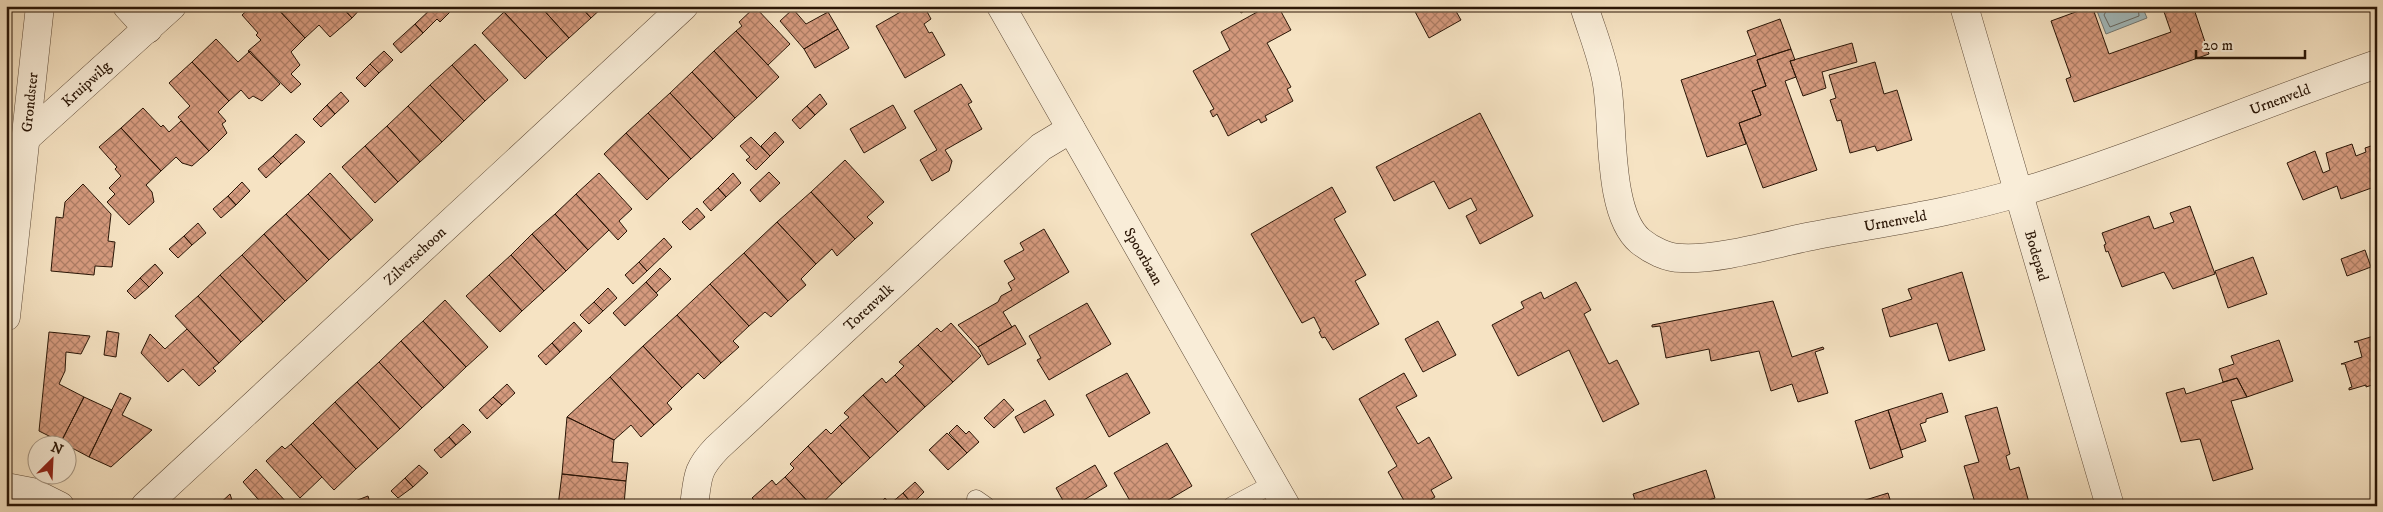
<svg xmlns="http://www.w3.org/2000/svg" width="2383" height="512" viewBox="0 0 2383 512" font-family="'IM FELL DW Pica',serif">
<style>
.water{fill:#a2bbbe;stroke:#727975}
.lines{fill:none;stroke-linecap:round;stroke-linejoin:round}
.shore{stroke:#666862;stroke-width:1}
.building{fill:url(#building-cross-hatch);stroke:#2a1607}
.service-casing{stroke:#5d4936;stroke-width:19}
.minor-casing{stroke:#5d4936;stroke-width:29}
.service{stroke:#f9edd8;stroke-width:18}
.minor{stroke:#f9edd8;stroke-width:28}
.labels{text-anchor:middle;stroke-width:4;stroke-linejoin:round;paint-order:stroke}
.street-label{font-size:15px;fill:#2a1607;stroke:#f9edd8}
</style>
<defs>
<pattern id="building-cross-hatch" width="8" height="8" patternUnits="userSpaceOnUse" patternTransform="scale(1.25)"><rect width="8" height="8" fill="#d59a7e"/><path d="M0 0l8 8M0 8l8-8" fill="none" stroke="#ad7d65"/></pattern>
</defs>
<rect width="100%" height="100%" fill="#f6e3c3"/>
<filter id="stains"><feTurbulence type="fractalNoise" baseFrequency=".004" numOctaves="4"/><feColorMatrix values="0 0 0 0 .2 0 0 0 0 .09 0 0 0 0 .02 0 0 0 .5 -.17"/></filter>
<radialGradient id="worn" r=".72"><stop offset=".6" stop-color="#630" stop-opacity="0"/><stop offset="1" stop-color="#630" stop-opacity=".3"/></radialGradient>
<path class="water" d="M2110,6H2142L2147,18L2106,34L2097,11Z"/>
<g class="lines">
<path class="shore" d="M2109,6L2104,15L2110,27L2139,16L2138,6"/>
</g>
<path class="building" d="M252,6H275L305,38L291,52L300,65L291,74L301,84L291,93L248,51L261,40L256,35L258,33L242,15Z
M275,6H341L352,18L330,37L319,25L305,38Z
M341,6H363L352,18Z
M434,6H444L450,12L440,22L437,19L423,33L415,24Z
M510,6H540L569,38L547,58L504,12Z
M540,6H580L591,18L569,38Z
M580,6H604L591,18Z
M911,6H924L931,19L924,24L929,33L932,32L945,55L905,78L876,26Z
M1237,6H1253L1241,13Z
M1268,6H1278L1291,30L1267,43L1291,87L1287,89L1293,101L1265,116L1267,120L1261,123L1259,119L1228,136L1217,114L1213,117L1210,111L1214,109L1193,71L1230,50L1221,32Z
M1412,6H1453L1461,20L1429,38Z
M2092,6L2109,54L2171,32L2162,6H2193L2209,54L2074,102L2066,79L2071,77L2051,21Z
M2295,6H2309L2296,11Z
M755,7L790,44L768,65L736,31L742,26L739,22Z
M793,9L806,24L828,12L838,29L804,49L780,21Z
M504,12L547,58L525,79L482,33Z
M1780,19L1791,49L1757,60L1766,86L1752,91L1761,115L1739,123L1746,144L1707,157L1681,80L1756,55L1747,31Z
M415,24L423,33L401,53L393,44Z
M838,29L849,48L815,68L804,49Z
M736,31L779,77L757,98L714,51Z
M216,39L238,62L250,51L280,84L262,101L253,96L249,99L241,90L229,101L192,62Z
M1852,43L1857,62L1822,72L1826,88L1803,96L1790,61Z
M475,44L508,80L485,101L452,65Z
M1791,49L1795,60L1790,61L1796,77L1785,81L1817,170L1763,188L1739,123L1761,115L1752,91L1766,86L1757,60Z
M384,51L393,60L379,73L370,64Z
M714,51L757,98L735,118L692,72Z
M192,62L229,101L218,112L226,121L222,124L227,133L209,151L178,117L190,106L169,83Z
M1875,62L1884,94L1897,90L1912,140L1877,151L1875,146L1850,153L1841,120L1837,121L1830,100L1836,98L1829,75Z
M370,64L379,73L365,87L356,78Z
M452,65L485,101L464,121L430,85Z
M692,72L735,118L713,139L670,93Z
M961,84L972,102L968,104L982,129L945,150L952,161L949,171L932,181L920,160L937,150L914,111Z
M430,85L464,121L442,142L408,106Z
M341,92L349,101L335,114L327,105Z
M670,93L713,139L691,159L648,113Z
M820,94L827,104L815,115L807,106Z
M327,105L335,114L321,127L313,119Z
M893,105L906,128L864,153L850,129Z
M408,106L442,142L420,162L387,126Z
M807,106L815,115L800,129L792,120Z
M143,108L161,127L163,125L169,132L181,121L209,151L192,166L182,163L176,157L161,171L121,128Z
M648,113L691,159L669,179L626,133Z
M1480,113L1533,216L1480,244L1466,216L1477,210L1471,198L1449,209L1434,181L1394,201L1376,167Z
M387,126L420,162L398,182L365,146Z
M121,128L161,171L146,185L152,192L154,202L129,225L107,202L115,194L109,188L121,176L115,169L117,167L99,147Z
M775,132L784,142L770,156L761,146Z
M626,133L669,179L647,200L604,154Z
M296,134L305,142L281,164L273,156Z
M751,137L770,156L756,170L746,160L750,157L740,146Z
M2352,144L2356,156L2366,152L2365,148L2377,144V186L2341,199L2337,186L2303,200L2287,163L2315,151L2323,173L2330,170L2326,153Z
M365,146L398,182L375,203L342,167Z
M273,156L281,164L266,178L258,169Z
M845,160L884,202L867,217L873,223L855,239L811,192Z
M769,172L780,183L760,202L750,190Z
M330,173L373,220L351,240L308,194Z
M599,173L632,209L619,221L627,231L618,240L576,194Z
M733,173L741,183L726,197L718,188Z
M242,182L250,191L236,205L228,196Z
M83,184L111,214L108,241L115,242L112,267L95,266L94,275L51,271L56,217L63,218L65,202Z
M1332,187L1346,212L1334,219L1366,275L1355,281L1379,324L1333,350L1325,337L1322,338L1319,332L1321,331L1314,317L1302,323L1251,234Z
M718,188L726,197L711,211L703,202Z
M811,192L855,239L837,256L832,249L816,264L777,222Z
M308,194L351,240L329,260L286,214Z
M576,194L609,230L588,250L555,214Z
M228,196L236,205L221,218L213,209Z
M2190,206L2215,274L2173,289L2164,272L2122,287L2108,251L2106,252L2104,245L2106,244L2102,233L2149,216L2154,229L2174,222L2170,213Z
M697,208L705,217L690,230L682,222Z
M286,214L329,260L307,281L264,234Z
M555,214L588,250L566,271L532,234Z
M777,222L816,264L801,279L806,285L788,301L744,253Z
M198,223L206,233L192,245L184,236Z
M1044,229L1069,272L1003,312L1012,327L978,347L958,325L998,302L1001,296L1012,290L1008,283L1015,279L1004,261L1024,250L1020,243Z
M264,234L307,281L285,301L242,255Z
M532,234L566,271L544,291L511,255Z
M184,236L192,245L178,258L169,249Z
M664,238L672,247L647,271L639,262Z
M2365,250L2371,267L2347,276L2341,259Z
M744,253L788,301L771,317L765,312L749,326L710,284Z
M242,255L285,301L263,322L220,275Z
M511,255L544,291L522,311L489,275Z
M2253,257L2267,294L2228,308L2215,271Z
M639,262L647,271L633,284L625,275Z
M155,264L163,273L149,287L140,278Z
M660,268L671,279L656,293L646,282Z
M1962,272L1985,350L1949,361L1937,323L1890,337L1882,309L1912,299L1908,289Z
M220,275L263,322L241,342L198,296Z
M489,275L522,311L500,332L466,296Z
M140,278L149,287L135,299L127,291Z
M646,282L658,295L625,326L613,313Z
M1576,282L1591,310L1584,314L1609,364L1617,360L1639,404L1603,422L1569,350L1518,376L1492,325L1524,308L1521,302L1541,292L1544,299Z
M710,284L749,326L733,341L739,347L721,363L677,315Z
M608,288L617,298L603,311L594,302Z
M198,296L241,342L219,363L175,316Z
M445,300L488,347L466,367L423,321Z
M1773,301L1792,357L1823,347L1824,349L1815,352L1828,393L1798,402L1792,384L1771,391L1759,351L1711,361L1709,349L1666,358L1660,326L1652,327V325Z
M594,302L603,311L589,324L580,315Z
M1087,303L1111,344L1049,380L1037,360L1041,358L1029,336Z
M677,315L721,363L704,379L698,373L682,388L643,346Z
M423,321L466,367L444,388L401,341Z
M1438,321L1456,355L1423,372L1405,339Z
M574,322L582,331L560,352L552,343Z
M951,323L981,356L953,382L918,345L937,328L941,332Z
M1015,325L1026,344L988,365L978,347Z
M187,329L219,363L213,368L216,371L199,386L183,369L168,382L141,353L150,334L165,349Z
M107,331L119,333L116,357L104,355Z
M49,332L90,336L81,354L66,352L65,371L59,384L84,397L61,442L39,431Z
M2377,335V403L2372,385L2366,387V385L2349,390V388L2352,387L2345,364H2341L2362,357L2358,342H2354Z
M2279,340L2293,381L2247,397L2237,378L2223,382L2219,369L2234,364L2231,356Z
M401,341L444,388L422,408L379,362Z
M552,343L560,352L546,365L538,356Z
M918,345L953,382L925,407L895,375L904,366L899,362Z
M643,346L682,388L667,403L672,409L654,425L610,377Z
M379,362L422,408L400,429L357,382Z
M1127,373L1150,413L1109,437L1086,395Z
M1404,373L1417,396L1396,407L1418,444L1429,437L1452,478L1431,490L1435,497L1421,506H1407L1388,472L1397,466L1359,399Z
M895,375L925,407L898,432L863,395L882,378L886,383Z
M610,377L654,425L641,437L631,425L614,440L567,417Z
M2237,378L2247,397L2231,401L2253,469L2213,481L2200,439L2181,442L2166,393L2184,388L2186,394Z
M357,382L400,429L378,449L335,402Z
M507,384L515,393L502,405L493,397Z
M120,393L131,398L122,415L152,430L111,467L89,457Z
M1942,393L1948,412L1926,419V422L1920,424L1926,441L1901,450L1888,410Z
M863,395L898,432L870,458L840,425L849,417L844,413Z
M84,397L112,410L89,457L61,442Z
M493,397L502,405L487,419L479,410Z
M1004,399L1014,410L994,428L984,418Z
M1045,400L1054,415L1024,433L1015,417Z
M335,402L378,449L356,469L313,423Z
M1997,407L2010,454L2006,456L2010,470L2019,467L2030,506H1976L1964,466L1979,462L1965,416Z
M1888,410L1903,457L1870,469L1855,421Z
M567,417L614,440L612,462L628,463L626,481L562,474Z
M313,423L356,469L334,490L291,444Z
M463,424L471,432L456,445L449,437Z
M840,425L870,458L842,484L808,446L826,429L831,434Z
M957,425L966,434L969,431L979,442L967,453L949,433Z
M947,433L967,453L948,470L929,450Z
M449,437L456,445L441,458L434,450Z
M1167,443L1192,486L1158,506H1133L1114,473Z
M291,444L322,477L300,498L266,461L282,446L285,449Z
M808,446L842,484L819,506H812L785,477L794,468L790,464Z
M419,465L428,473L413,487L405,478Z
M1095,465L1107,486L1074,506H1066L1056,488Z
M256,469L289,505L264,506L243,482Z
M1706,470L1715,498L1692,506H1637L1633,494Z
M562,474L626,481L624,505L558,506Z
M785,477L812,506H760L752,498L772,480L776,485Z
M405,478L413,487L398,498L391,491Z
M915,482L924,492L912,504L903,493Z
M903,493L912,504L910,506H877L885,498L890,504Z
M1888,493L1892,506H1861L1859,502Z
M230,494L234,506H217Z
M368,496L371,506H351L350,503Z"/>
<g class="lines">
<g class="service-casing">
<path id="service" d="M976,499L986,506
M1232,506L1273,484"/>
</g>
<g class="minor-casing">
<g id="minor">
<path d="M127,6L148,29"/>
<path id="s1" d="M1001,6L1286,506"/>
<path id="s2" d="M1584,6C1592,32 1603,58 1607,84C1614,126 1607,213 1640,241C1651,250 1667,258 1681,258C1719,260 1769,245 1807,237C1878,223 1952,213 2021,192C2142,155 2258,105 2377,64"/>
<path id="s3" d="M1964,6L2110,506"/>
<path id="s4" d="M26,138L172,6"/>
<path id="s5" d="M6,317L40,6"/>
<path d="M6,487L32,492L60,506"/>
<path id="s6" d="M145,506L684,6"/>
<path id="s7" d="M694,506C698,477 696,470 717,448L1041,147L1071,129"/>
</g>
</g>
<use href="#service" class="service"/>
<use href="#minor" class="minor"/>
</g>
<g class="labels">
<g class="street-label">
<text dy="5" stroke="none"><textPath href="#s4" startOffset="81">Kruipwilg</textPath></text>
<text dy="5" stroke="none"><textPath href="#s2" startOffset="912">Urnenveld</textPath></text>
<text dy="5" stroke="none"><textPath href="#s5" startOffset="216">Grondster</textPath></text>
<text dy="5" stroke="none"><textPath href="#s2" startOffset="508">Urnenveld</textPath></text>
<text dy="5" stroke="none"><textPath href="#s6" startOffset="368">Zilverschoon</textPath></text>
<text dy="5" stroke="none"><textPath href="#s1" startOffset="288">Spoorbaan</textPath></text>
<text dy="5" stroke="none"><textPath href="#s3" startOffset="260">Bodepad</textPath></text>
<text dy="5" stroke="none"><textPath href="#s7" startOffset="271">Torenvalk</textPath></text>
</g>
</g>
<rect width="2383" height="512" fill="none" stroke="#f6e3c3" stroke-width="25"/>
<rect x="8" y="8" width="2368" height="497" fill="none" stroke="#2a1607" stroke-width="2.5"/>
<rect x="12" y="12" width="2358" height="487" fill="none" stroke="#2a1607"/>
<g transform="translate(52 460) rotate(24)"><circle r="24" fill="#f9edd8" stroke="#a69784"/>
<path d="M0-4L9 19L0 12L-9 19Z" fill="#8f2418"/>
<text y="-8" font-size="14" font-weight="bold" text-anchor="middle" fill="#2a1607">N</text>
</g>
<path d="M2196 50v8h109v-8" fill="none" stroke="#2a1607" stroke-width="2.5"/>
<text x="2203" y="50" font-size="15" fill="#2a1607" stroke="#f9edd8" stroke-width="4" paint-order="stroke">20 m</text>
<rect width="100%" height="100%" filter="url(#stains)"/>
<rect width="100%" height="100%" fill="url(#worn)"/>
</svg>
